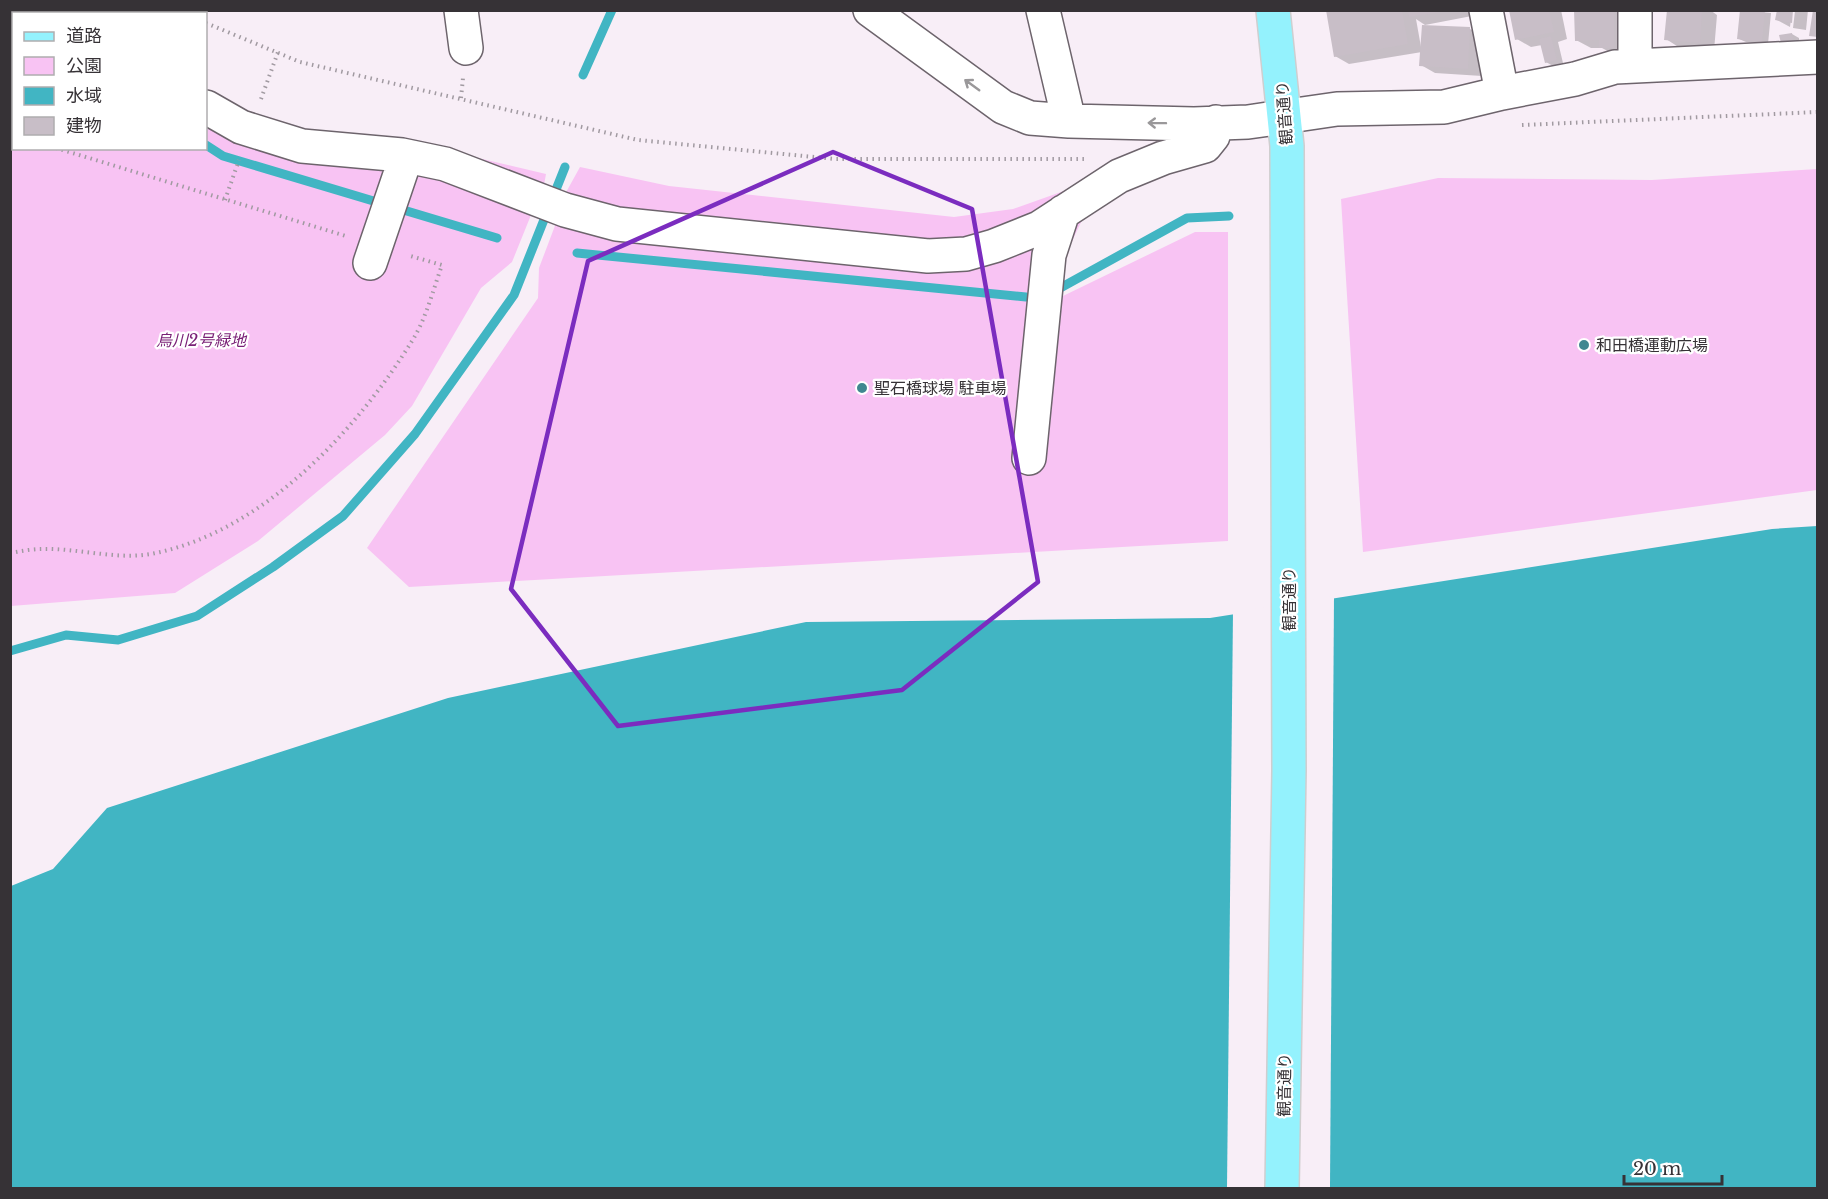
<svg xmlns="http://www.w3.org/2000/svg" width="1828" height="1199" viewBox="0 0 1828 1199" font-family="'Libre Baskerville','Noto Sans JP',serif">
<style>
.green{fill:#f8c3f3}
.water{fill:#41b5c3}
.pier{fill:#f8eef7}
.shadow{fill:#0003}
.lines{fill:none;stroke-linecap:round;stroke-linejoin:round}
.stream{stroke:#41b5c3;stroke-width:9}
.building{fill:#c8bec7}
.minor-casing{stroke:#6d646c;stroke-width:36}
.major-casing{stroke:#cfcecf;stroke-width:36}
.path{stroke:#a19aa1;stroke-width:4;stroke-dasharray:1.5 4.5;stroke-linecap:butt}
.minor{stroke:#fff;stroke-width:33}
.major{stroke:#94f2fd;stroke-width:33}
.oneway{stroke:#9a989a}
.marked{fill:none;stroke:#7b2cbf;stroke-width:4.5;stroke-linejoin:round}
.poi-dot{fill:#408790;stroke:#fff;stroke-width:2}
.labels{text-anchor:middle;stroke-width:4.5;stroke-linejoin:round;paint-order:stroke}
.street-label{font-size:16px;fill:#363236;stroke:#fff}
.park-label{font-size:16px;font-style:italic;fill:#792076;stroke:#fff}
.poi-label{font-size:16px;fill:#363236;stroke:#fff;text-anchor:start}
</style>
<rect width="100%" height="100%" fill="#f8eef7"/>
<path class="green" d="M11,11H59L64,13L14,14V148H206V91L244,113L297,130L414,143L546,174L544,185L564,196L580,167L669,186L954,217L1013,209L1075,187L1091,201L1066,254L1063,296L1195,232H1228V541L409,587L367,548L538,298L539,268L556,223L531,215L512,262L481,288L412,406L385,435L258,541L175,593L11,606Z
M1817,169V490L1363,552L1341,199L1438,178L1652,180Z"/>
<path class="water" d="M1817,526V1188H11V886L53,869L107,808L448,698L806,622L1210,618L1772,529Z"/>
<path class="pier" d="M1334,596L1330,1188H1227L1233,612Z"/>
<path class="shadow" d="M1333,10H1476L1477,15L1425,25L1416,19L1421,47L1423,27L1470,29L1484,37L1482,76L1435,73L1421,65L1422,52L1349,64L1335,56Z
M1510,10H1561L1567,39L1558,42L1563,63L1553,66L1546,62L1542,45L1531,47L1517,39Z
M1576,10H1627L1628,56L1615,55L1602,48H1591L1576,40Z
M1668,10H1710L1717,15L1714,51L1680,48L1666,39Z
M1742,10L1771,13L1768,44L1746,42L1739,39Z
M1778,10H1808L1806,30L1793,28L1795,11H1792L1790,27L1777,20Z
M1792,34L1799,38V44L1782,42Z"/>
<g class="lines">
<path class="stream" d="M10,23L14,25
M583,75L612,10
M206,145L223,156L497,238
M577,253L1026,297
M1062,287L1187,218L1229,216
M10,651L66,635L118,640L197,616L273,567L343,516L415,434L514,295L565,167"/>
</g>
<path class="building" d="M1326,10H1402L1408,44L1334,57Z
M1408,10H1440V12L1409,17Z
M1509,10H1549L1554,32L1515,40Z
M1574,10H1614V48H1599V40L1575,41Z
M1667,10H1702L1700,43L1664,40Z
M1740,10H1765L1762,42L1737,39Z
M1777,10H1793L1792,23L1775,20Z
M1813,10H1818V37L1809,36Z
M1422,25L1470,27L1468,69L1419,66Z
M1792,33L1793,40L1781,43L1779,35Z
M1551,36L1557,60L1545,63L1539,39Z"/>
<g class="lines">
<g class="minor-casing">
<path id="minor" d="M32,10L38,14
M461,10L466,48
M870,10L1003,107L1030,118L1069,121L1194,124L1248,122L1337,109L1444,107L1502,93L1575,79L1615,67L1818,57
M1043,10L1069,121
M1486,10L1502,93
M1635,10V66
M206,107L241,127L302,146L402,155L445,164L565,210L617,224L928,256L966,254L994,246L1039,228L1119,176L1163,158L1205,146L1213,136L1216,122
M370,263L406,157
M1029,458L1049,255L1063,212"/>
</g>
<g class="major-casing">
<path id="major" d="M1273,10L1287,146L1289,771L1282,1188"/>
</g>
<path class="path" d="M179,10L184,14
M206,23L300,62L638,140L835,159H1084
M461,98L463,78
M261,99L278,52
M1522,125L1818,112
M10,135L14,136
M56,148L346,236
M225,200L239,160
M10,553C21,551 32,549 42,549C78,548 116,560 151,554C261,533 355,433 412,341C426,319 433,290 442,265L407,255"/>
<use href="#minor" class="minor"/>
<use href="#major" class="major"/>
</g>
<defs><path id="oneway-shaft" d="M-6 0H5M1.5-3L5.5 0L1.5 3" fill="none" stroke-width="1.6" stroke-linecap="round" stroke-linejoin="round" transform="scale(1.5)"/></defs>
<g class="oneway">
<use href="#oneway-shaft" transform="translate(972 85) rotate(-144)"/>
<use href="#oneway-shaft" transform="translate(1157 123) rotate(-179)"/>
</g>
<path class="marked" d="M833,152L972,209L1038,582L902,690L618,726L511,589L588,261Z"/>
<g class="poi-dot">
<circle cx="1584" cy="345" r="6"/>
<circle cx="862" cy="388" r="6"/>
</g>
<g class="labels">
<g class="street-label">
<text transform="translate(1284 113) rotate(-94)" y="6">観音通り</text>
<text transform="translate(1289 599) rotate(-90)" y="6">観音通り</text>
<text transform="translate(1284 1085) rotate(-89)" y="6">観音通り</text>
</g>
<g class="park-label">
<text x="201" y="346">烏川2号緑地</text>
</g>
<g class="poi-label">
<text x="1596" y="351">和田橋運動広場</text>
<text x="874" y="394">聖石橋球場 駐車場</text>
</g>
</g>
<rect width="1828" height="1199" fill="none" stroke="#363236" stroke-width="24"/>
<rect x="12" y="12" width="195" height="138" fill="#ffffff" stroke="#afadaf" stroke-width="1.5"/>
<rect x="24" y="32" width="30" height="9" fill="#94f2fd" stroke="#afadaf" stroke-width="1.5"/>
<text x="66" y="42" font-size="18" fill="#363236">道路</text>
<rect x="24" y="57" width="30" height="18" fill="#f8c3f3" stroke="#afadaf" stroke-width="1.5"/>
<text x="66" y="72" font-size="18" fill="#363236">公園</text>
<rect x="24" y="87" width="30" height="18" fill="#41b5c3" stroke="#afadaf" stroke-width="1.5"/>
<text x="66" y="102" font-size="18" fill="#363236">水域</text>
<rect x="24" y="117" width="30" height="18" fill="#c8bec7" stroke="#afadaf" stroke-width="1.5"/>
<text x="66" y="132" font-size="18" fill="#363236">建物</text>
<path d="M1624 1175v9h98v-9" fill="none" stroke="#363236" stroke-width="3"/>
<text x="1633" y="1175" font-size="18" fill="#363236" stroke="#ffffff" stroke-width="4.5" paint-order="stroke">20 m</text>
</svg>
